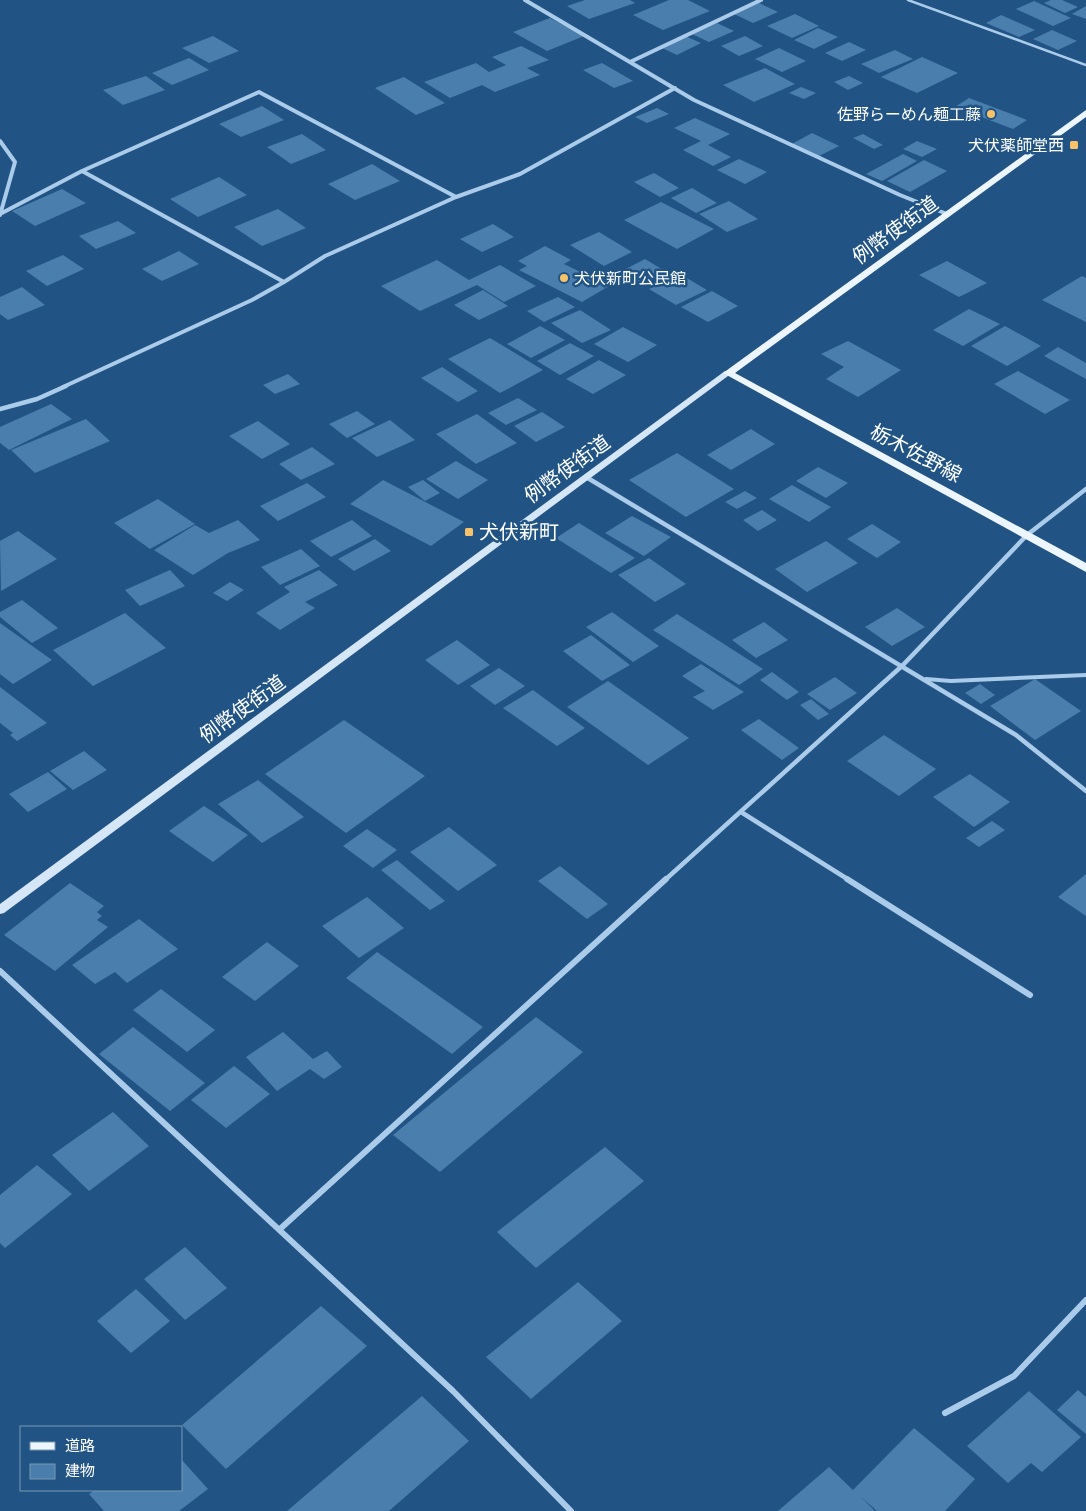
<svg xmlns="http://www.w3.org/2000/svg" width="1086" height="1511" viewBox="0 0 1086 1511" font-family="'Alegreya Sans','Noto Sans JP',sans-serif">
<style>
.building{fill:#4a7ead}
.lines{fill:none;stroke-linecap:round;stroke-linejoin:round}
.lane-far1{stroke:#aacbe9;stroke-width:2.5}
.lane{stroke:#aacbe9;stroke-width:4}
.street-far2{stroke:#aacbe9;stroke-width:4}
.street-far1{stroke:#aacbe9;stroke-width:4.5}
.street{stroke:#aacbe9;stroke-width:6}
.secondary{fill:#d5e6f7;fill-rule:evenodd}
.primary{fill:#edf5fe;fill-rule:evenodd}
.poi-dot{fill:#f6c36b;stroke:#215485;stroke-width:2}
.labels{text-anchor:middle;stroke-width:5;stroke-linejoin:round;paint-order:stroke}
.far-poi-label{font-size:16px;fill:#fff;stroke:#215485;text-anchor:end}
.street-label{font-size:20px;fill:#fff;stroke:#215485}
.poi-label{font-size:20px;fill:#fff;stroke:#215485;text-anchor:start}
</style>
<rect width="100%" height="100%" fill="#215485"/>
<path class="building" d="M585,0H630L635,3L589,19L567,6Z
M669,0H688L710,11L663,30L633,15Z
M1051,0H1062L1078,7L1065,13L1044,3Z
M1034,1L1071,18L1053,26L1016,9Z
M759,3L778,12L753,23L734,14Z
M1086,6V19L1072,14Z
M795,14L819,26L792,38L767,26Z
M1001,15L1035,30L1019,37L986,23Z
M550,18L584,36L547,51L513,32Z
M717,23L734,31L709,42L692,34Z
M818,28L838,37L814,49L794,40Z
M1052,30L1077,41L1058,50L1033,39Z
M213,36L239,51L209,63L182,48Z
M685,36L701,43L677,55L662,48Z
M745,36L763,46L739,56L721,46Z
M849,42L866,50L842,61L825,53Z
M521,46L549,60L527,68L540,75L495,92L482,85L450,98L424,82L476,63L489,72L506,65L492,57Z
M779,48L806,61L782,72L755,59Z
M895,50L913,59L879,73L861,64Z
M922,57L958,73L917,93L881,77Z
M189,58L209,70L172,85L152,73Z
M602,63L633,81L614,88L583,70Z
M765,68L795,84L754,102L723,85Z
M146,76L165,90L123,105L103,90Z
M849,76L863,83L848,90L834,82Z
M404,77L445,103L416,115L375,88Z
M801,87L816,93L804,99L789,93Z
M969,98L1027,120L1013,129L955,107Z
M262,106L284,120L241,137L219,124Z
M657,108L669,114L647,123L635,117Z
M695,118L730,134L708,145L731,157L713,166L683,150L701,141L674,128Z
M812,133L839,146L817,157L790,145Z
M302,134L326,150L291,164L267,147Z
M863,134L883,145L874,149L853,138Z
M917,141L937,149L922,157L903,149Z
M903,154L917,161L882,181L866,174Z
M739,159L767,172L745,184L717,170Z
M924,160L947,171L910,192L887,181Z
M372,164L400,181L355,200L328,184Z
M654,173L679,188L660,197L634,182Z
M219,177L247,195L198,217L170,199Z
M692,188L717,203L696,213L671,198Z
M62,189L86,203L35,226L12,211Z
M729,201L758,219L727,232L699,214Z
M661,202L714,229L677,249L624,220Z
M278,209L306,228L262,246L234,227Z
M118,221L136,233L96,249L79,236Z
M493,224L514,237L482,252L460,239Z
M599,232L632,252L604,266L570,245Z
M545,246L571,260L564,264L609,286L582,302L519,270L527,266L518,261Z
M179,251L199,264L162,281L142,269Z
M63,255L84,269L47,286L26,271Z
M645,259L665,271L641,284L620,272Z
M437,260L469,280L500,265L536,286L504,302L477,285L420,311L381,286Z
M947,261L987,283L959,297L919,275Z
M680,274L707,290L676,305L649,289Z
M1082,276L1086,278V322L1042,300Z
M22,287L45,305L8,320L0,314V297Z
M483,290L508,306L479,320L454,305Z
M712,291L738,306L708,322L681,307Z
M558,297L575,307L544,322L527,311Z
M969,309L1000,324L963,346L933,330Z
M580,310L611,330L582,343L551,323Z
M540,326L565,340L531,358L507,344Z
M1005,326L1041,346L1007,366L971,346Z
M623,327L657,345L628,362L594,344Z
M490,338L543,370L500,393L448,359Z
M848,341L901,370L858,397L826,379L844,367L821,354Z
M570,343L594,356L560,375L537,361Z
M1058,347L1086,363V379L1044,356Z
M599,360L626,375L593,394L566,379Z
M442,367L478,391L458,402L421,378Z
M1018,371L1070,400L1045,414L994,384Z
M288,374L300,384L275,394L263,385Z
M518,398L537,410L506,425L488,413Z
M51,404L72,419L9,450L0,443V427Z
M357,411L375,424L347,438L329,424Z
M542,412L565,427L536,442L514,426Z
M477,414L517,443L476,464L436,434Z
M86,419L110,441L35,473L11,450Z
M390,420L415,440L377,457L352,438Z
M258,421L290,444L262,459L229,436Z
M751,429L775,444L731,470L707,455Z
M312,447L335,464L301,480L279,464Z
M677,453L734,489L686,517L629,480Z
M456,461L488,480L458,499L426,479Z
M818,467L848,483L826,498L796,481Z
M383,480L464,522L431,546L350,504Z
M423,480L440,493L425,501L408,487Z
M307,483L326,497L278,521L260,506Z
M792,485L831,507L809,522L769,499Z
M745,491L757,498L737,509L725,502Z
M158,499L195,524L150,549L114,523Z
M762,510L777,520L758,531L743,520Z
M632,516L671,537L644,556L605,533Z
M238,520L260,540L228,553L193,575L154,550L195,525L209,533Z
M352,520L372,536L331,557L310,541Z
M579,523L635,558L611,573L556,538Z
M872,524L901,542L877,558L847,539Z
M18,531L57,559L1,591L0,541Z
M375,539L391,551L354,571L338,559Z
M826,541L858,563L807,592L775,569Z
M301,549L320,566L280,585L261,567Z
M649,558L686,584L655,602L618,575Z
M170,570L185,586L140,606L125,590Z
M319,570L338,585L305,602L315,608L280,630L256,613L290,592L284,587Z
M230,582L244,590L227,601L213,593Z
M22,600L58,628L32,643L0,617V612Z
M897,608L925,627L892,646L865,627Z
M612,612L659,646L633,662L586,627Z
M125,613L166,648L93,686L53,650Z
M677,614L763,669L739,685L653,630Z
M764,622L788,640L756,658L732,640Z
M0,623L52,660L13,684L0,674Z
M591,635L630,665L602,681L563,651Z
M457,640L490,665L458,685L425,660Z
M701,664L744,692L713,710L693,697L705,691L682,676Z
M499,668L525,686L495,705L470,686Z
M772,672L799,692L787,700L760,680Z
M835,677L857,693L830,710L807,694Z
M1035,679L1081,711L1035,740L990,706Z
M608,681L689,738L648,765L567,707Z
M980,684L995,695L981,704L965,693Z
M0,687L47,723L17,741L10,735L13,733L0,723Z
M533,690L563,712L585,728L557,746L503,708Z
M811,699L829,714L818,720L800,705Z
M759,719L799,748L782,760L741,730Z
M344,720L425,776L346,833L265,774Z
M884,735L936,769L899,796L847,761Z
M84,751L107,770L73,790L50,771Z
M48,772L67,789L28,812L9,794Z
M970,774L1010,802L974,827L933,797Z
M258,780L304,817L262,843L218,804Z
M204,806L248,835L213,862L169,831Z
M992,821L1005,830L979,847L966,838Z
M449,827L497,865L458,891L410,852Z
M367,829L397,850L373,868L343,846Z
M397,860L445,901L430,910L381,870Z
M560,866L608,904L587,919L538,881Z
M1086,874V916L1058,897Z
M70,883L104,906L97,912L102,916L97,920L108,927L55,971L4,935Z
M367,897L404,928L359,958L322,926Z
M139,919L178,949L127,983L115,972L95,984L72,965Z
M267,942L299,966L255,1001L222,977Z
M377,952L483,1027L452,1054L346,978Z
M161,989L215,1030L187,1052L133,1010Z
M536,1017L583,1052L440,1172L393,1135Z
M133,1027L205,1083L170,1111L99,1054Z
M283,1032L313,1059L327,1051L342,1067L324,1079L310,1069L277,1091L246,1057Z
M234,1066L270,1094L226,1128L191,1100Z
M113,1112L149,1146L89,1191L52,1155Z
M605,1147L644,1181L536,1268L497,1232Z
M37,1165L72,1194L5,1248L0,1243V1195Z
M185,1247L227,1288L185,1320L144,1279Z
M578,1282L622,1321L531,1399L486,1357Z
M136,1289L170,1321L131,1353L97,1321Z
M321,1306L367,1346L226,1469L182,1425Z
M1078,1390L1086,1397V1434L1057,1410Z
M1029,1391L1081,1437L1042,1472L1031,1463L1008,1483L967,1446Z
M422,1396L469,1441L389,1511H287Z
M914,1428L975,1479L945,1511H877L861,1497L875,1511H778L829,1467L853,1490Z
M181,1459L208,1489L179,1511H104L89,1494L95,1490H181Z"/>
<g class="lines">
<path class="lane-far1" d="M908,0L1086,65"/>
<path class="lane" d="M926,679L951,681L1086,675"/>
<path class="street-far2" d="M525,0L694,100L900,195L947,214
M630,62L761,0
M0,141L15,162L0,215
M82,171L259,92L456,197L325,256L284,282
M456,197L520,174L675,88
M0,214L82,171L284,282L252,300L63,387"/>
<path class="street-far1" d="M0,409L37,399L66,386
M586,477L1016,735L1086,791
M741,812L849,880
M665,880L903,665L1027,535L1086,489"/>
<path class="street" d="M847,879L1030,995
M0,971L453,1391L571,1511
M280,1229L666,879
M945,1413L1014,1376L1086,1300"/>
<path class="secondary" d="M725,371H731L732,373L4,913L0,914V904Z"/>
<path class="primary" d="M1086,110V117L735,373L1086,563V572L723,373Z"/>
</g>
<g class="poi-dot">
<circle cx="991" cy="114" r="5"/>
<rect x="1069" y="140" width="10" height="10" rx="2.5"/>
<circle cx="564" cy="278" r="5"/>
<rect x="464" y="527" width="10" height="10" rx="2.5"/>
</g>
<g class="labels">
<g class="far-poi-label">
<text x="981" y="120">佐野らーめん麺工藤</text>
<text x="1064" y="151">犬伏薬師堂西</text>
<text x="574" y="284" text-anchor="start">犬伏新町公民館</text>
</g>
<g class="street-label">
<text transform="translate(895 230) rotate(-36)" y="7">例幣使街道</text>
<text transform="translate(916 453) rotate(28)" y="7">栃木佐野線</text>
<text transform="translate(567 469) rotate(-36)" y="7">例幣使街道</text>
<text transform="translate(242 709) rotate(-36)" y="7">例幣使街道</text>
</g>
<g class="poi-label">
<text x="479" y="539">犬伏新町</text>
</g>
</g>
<rect x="20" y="1426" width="162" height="65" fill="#215485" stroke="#7a98b6"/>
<rect x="30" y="1442" width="25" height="8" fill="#edf5fe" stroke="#7a98b6"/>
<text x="65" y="1451" font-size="15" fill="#ffffff">道路</text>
<rect x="30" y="1464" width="25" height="15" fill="#4a7ead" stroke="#7a98b6"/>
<text x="65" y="1476" font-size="15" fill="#ffffff">建物</text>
</svg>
